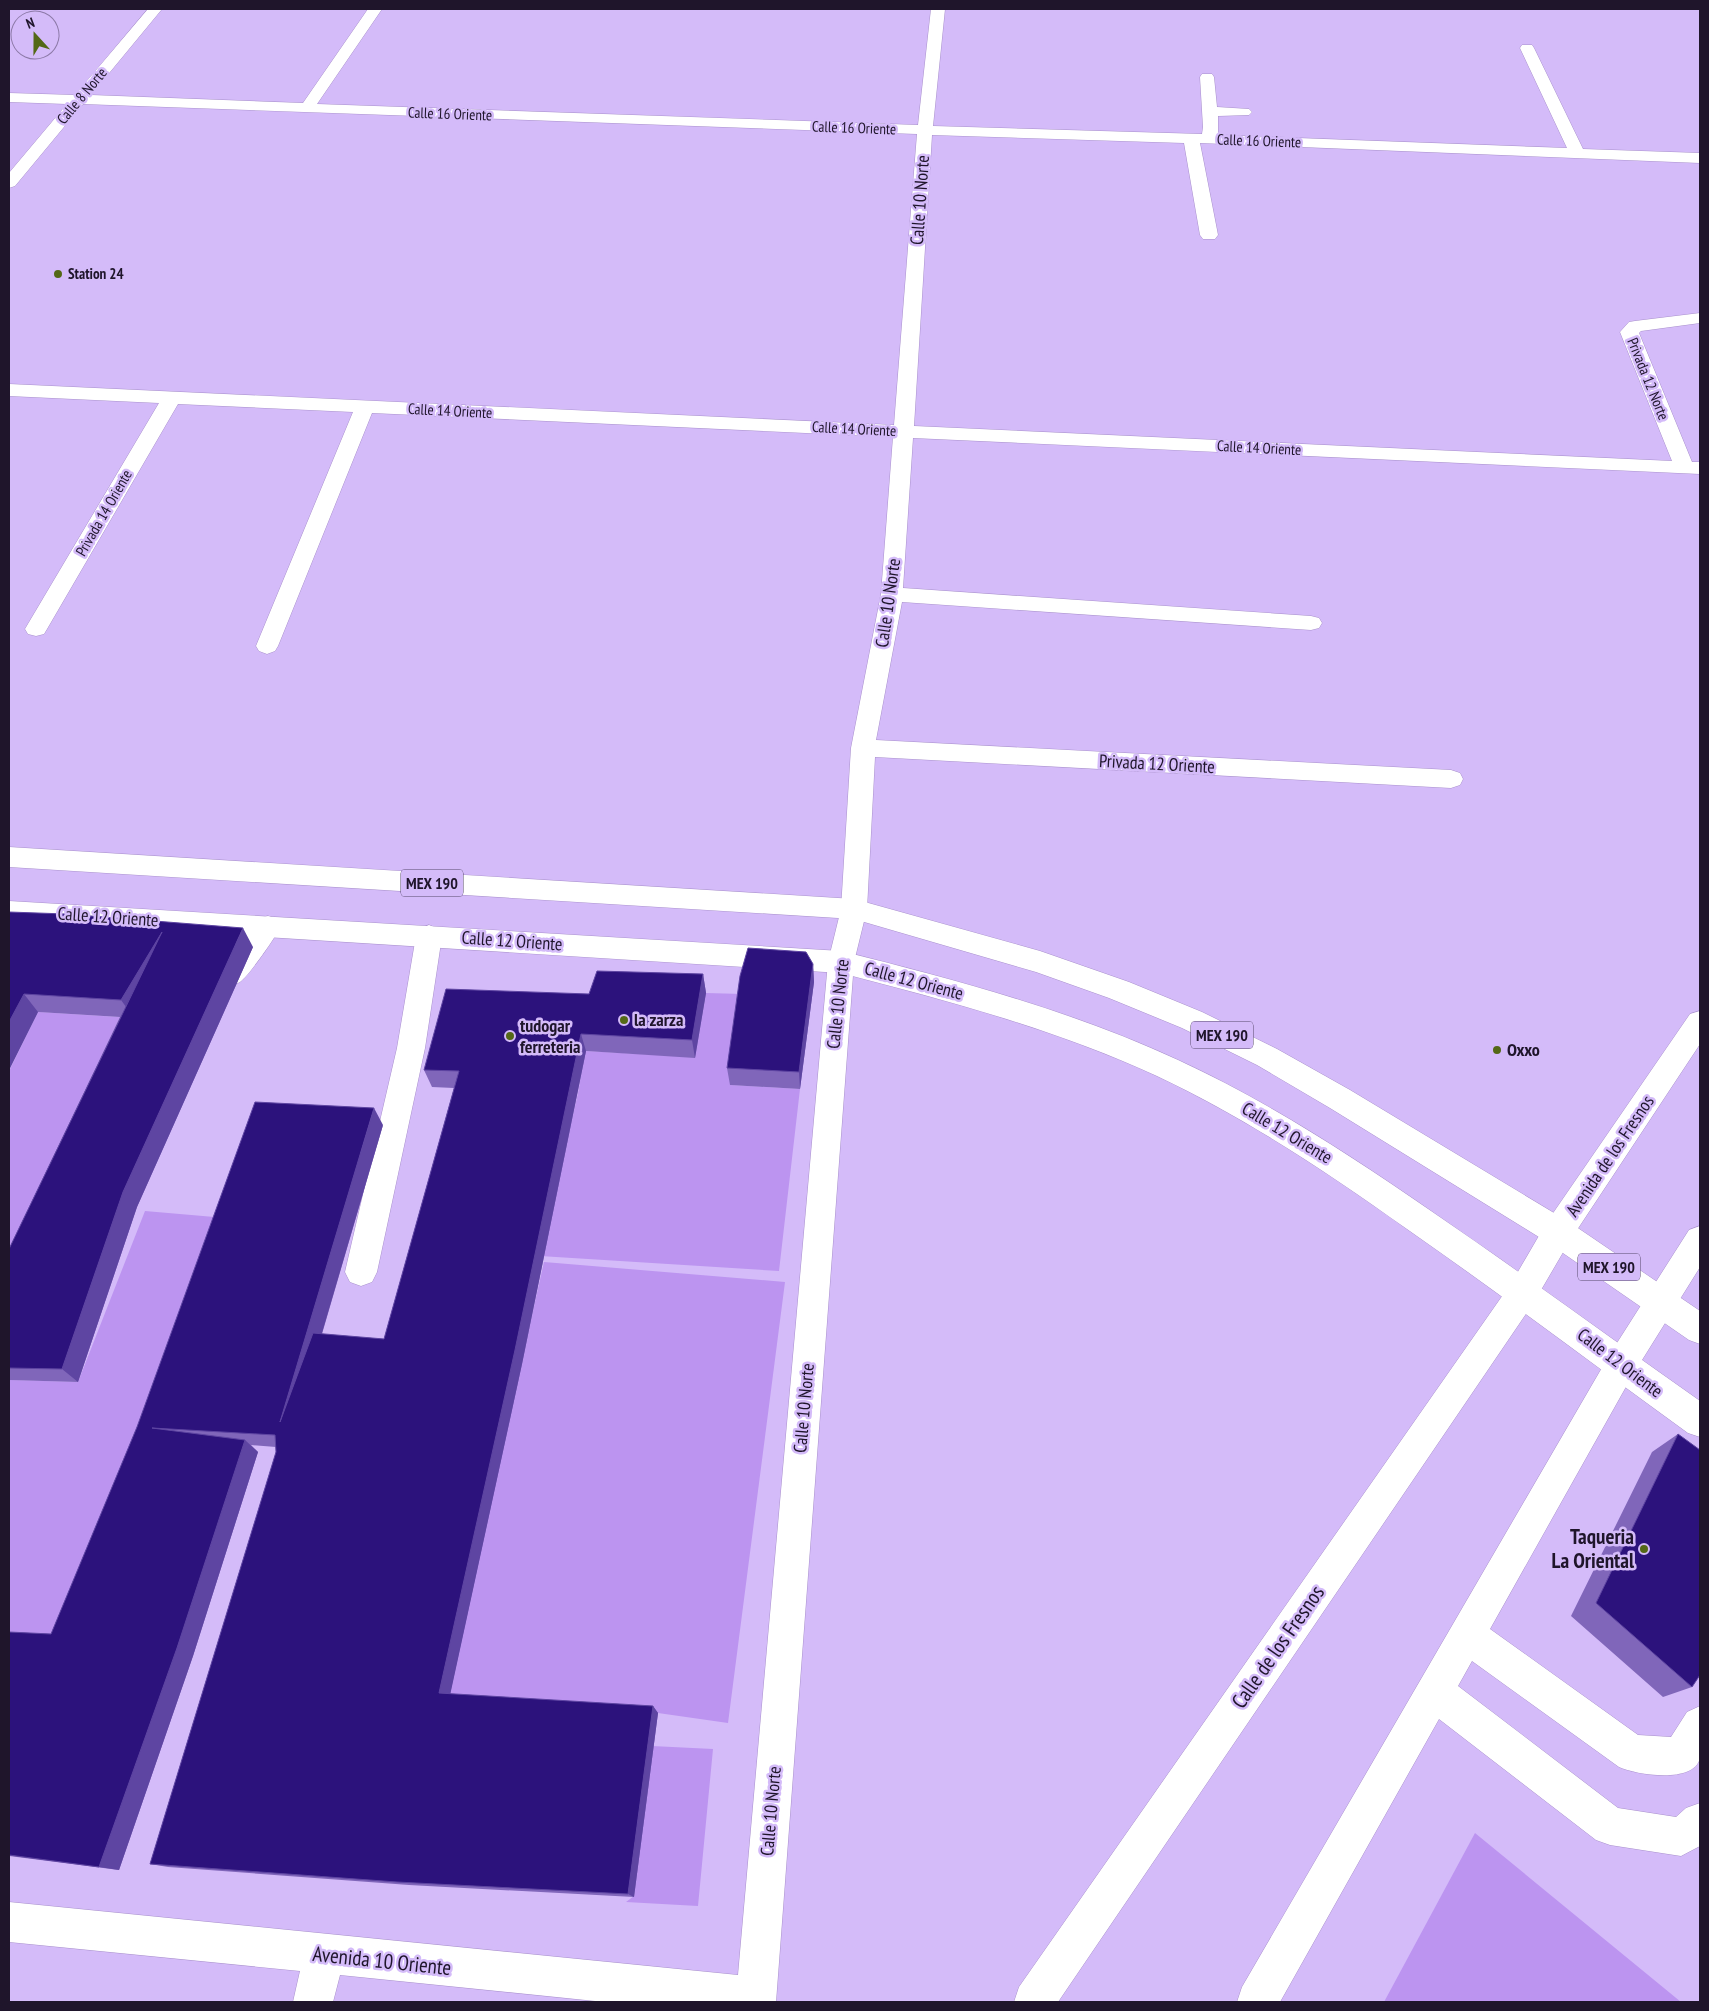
<svg xmlns="http://www.w3.org/2000/svg" width="1709" height="2011" viewBox="0 0 1709 2011" font-family="'PT Sans Narrow',sans-serif">
<style>
.green{fill:#bc94f0}
.lines{fill:none;stroke-linecap:round;stroke-linejoin:round}
.minor-casing{stroke:#a991cc;stroke-width:1}
.major-casing{stroke:#a991cc;stroke-width:1}
.minor{fill:#fff;fill-rule:evenodd}
.major{fill:#fff;fill-rule:evenodd}
.wall{fill:#8066ba}
.shaded-wall{fill:#5e45a2}
.building{fill:#2c127c;stroke:#5e45a2}
.poi-dot{fill:#546816;stroke:#d4bbf9;stroke-width:2}
.labels{text-anchor:middle;stroke-width:5;stroke-linejoin:round;paint-order:stroke}
.far-street-label{font-size:15px;fill:#1f152b;stroke:#d4bbf9}
.far-poi-label{font-size:15px;font-weight:bold;fill:#1f152b;stroke:#d4bbf9;text-anchor:start}
.shield{fill:#d4bbf9;stroke:#554769;stroke-width:1}
.shield-label{font-size:16px;font-weight:bold;fill:#1f152b}
.street-label{font-size:18px;fill:#1f152b;stroke:#d4bbf9}
.poi-label{font-size:18px;font-weight:bold;fill:#1f152b;stroke:#d4bbf9;text-anchor:start}
.near-poi-label{font-size:21px;font-weight:bold;fill:#1f152b;stroke:#d4bbf9;text-anchor:end}
.near-street-label{font-size:21px;fill:#1f152b;stroke:#d4bbf9}
</style>
<rect width="100%" height="100%" fill="#d4bbf9"/>
<path class="green" d="M706,993L743,994L730,1085L800,1089L779,1271L540,1256L578,1093L585,1051L695,1057Z
M38,1012L134,1018L9,1305V1071Z
M145,1211L226,1218L70,1642L9,1641V1380L78,1382Z
M544,1262L785,1282L728,1723L658,1713L445,1700Z
M652,1746L713,1749L698,1906L626,1902L634,1896Z
M1475,1833L1681,2002H1384Z"/>
<g class="lines">
<g class="minor-casing">
<path id="minor" d="M148,9H162L91,95L303,103L368,9H382L317,104L918,125L931,9H945L933,126L1202,134L1203,127L1200,77L1202,74H1212L1214,77L1217,107L1249,109L1252,112L1249,115L1218,116V135L1567,148L1520,48L1522,45H1532L1534,48L1583,149L1700,153V163L1200,143L1218,235L1215,239H1203L1200,235L1184,143L932,135L914,426L1672,461L1620,332L1629,322L1635,321L1700,313V323L1641,331L1639,333L1692,462H1700V474L913,438L903,588L1311,616L1319,618L1322,623L1319,628L1311,630L902,602L876,740L1451,770L1460,773L1463,779L1460,785L1451,788L875,757L867,909L854,962L776,2002H605L340,1975L333,2002H293L300,1971L9,1942V1902L738,1975L828,962L841,909L851,748L881,594L893,437L372,413L278,646L275,651L267,654L259,651L256,646L353,412L178,404L47,629L44,634L36,636L28,634L25,629L159,403L9,396V384L894,425L917,134L83,104L15,186L9,188V173L67,104L9,102V93L75,95Z
M268,916L277,919L281,926C275,938 250,974 240,982C233,986 227,984 220,982L216,974L220,966L259,919Z
M429,925L438,929L442,936L425,1048L377,1272L372,1282L361,1286L350,1282L345,1272L397,1048L416,936L420,929Z
M1700,1011V1044L1569,1242L1534,1302L1058,2002H1014L1019,1987L1512,1282L1547,1222L1690,1014Z
M1700,1226V1267L1632,1376L1490,1629L1638,1735L1671,1737L1687,1712L1700,1706C1700,1721 1703,1744 1700,1758C1694,1784 1637,1775 1619,1767L1472,1661L1458,1686L1618,1808L1676,1817L1686,1808L1700,1803V1846L1681,1856L1610,1845L1596,1840L1439,1719L1280,2002H1237L1242,1987L1610,1354L1689,1230Z"/>
</g>
<g class="major-casing">
<path id="major" d="M9,847L854,899L1040,951L1129,982L1202,1012L1277,1049L1350,1090L1569,1222L1700,1311V1344L1689,1340L1547,1242L1330,1108L1257,1065L1182,1028L1109,998L1036,972L854,919L9,867Z
M9,901L841,951C956,980 1070,1010 1178,1060C1267,1101 1350,1155 1431,1211C1522,1273 1610,1338 1700,1401V1437L1688,1433C1594,1365 1502,1295 1407,1229C1327,1172 1246,1118 1157,1076C1055,1029 949,1001 841,973L9,921Z"/>
</g>
<use href="#minor" class="minor"/>
<use href="#major" class="major"/>
</g>
<path class="wall" d="M9,912L253,947L137,1207L78,1382L9,1380V1249L120,1017L38,1012L9,1070Z
M813,964L814,982L800,1089L730,1085L727,1068Z
M703,974L706,993L695,1058L586,1051L522,1364L450,1694L653,1706L658,1713L634,1897L409,1885L168,1867L150,1864L276,1452V1447L251,1445L258,1452L193,1656L119,1870L9,1856V1632L51,1634L137,1427L383,1125L322,1334L384,1339L454,1088L432,1087L424,1070L589,994Z
M1678,1434L1692,1687L1663,1697L1571,1616L1652,1452Z"/>
<path class="shaded-wall" d="M243,928L253,947L137,1207L78,1382L62,1369L123,1192Z
M162,932L134,1018L121,1000Z
M813,964L814,982L800,1089L799,1072Z
M703,974L706,993L695,1058L692,1040Z
M24,994L38,1012L9,1070V1022Z
M581,1034L586,1051L522,1364L449,1700L439,1693Z
M374,1108L383,1125L292,1435L280,1422Z
M245,1440L258,1452L193,1656L119,1870L99,1867Z
M653,1706L658,1713L634,1897L628,1894Z"/>
<path class="building" d="M9,912L66,914L243,928L123,1192L62,1369L9,1368V1249L162,932L121,1000L24,994L9,1022Z
M748,948L806,952L813,964L799,1072L727,1068L740,976Z
M597,971L703,974L692,1040L581,1034L515,1350L439,1693L653,1706L628,1894L397,1882L150,1864L276,1452L275,1435L152,1428L245,1440L177,1648L99,1867L9,1855V1632L51,1634L137,1427L255,1102L374,1108L280,1422L313,1333L384,1339L459,1071L424,1070L446,989L589,994Z
M1678,1434L1700,1450V1675L1692,1687L1596,1603Z"/>
<g class="poi-dot">
<circle cx="58" cy="274" r="5"/>
<circle cx="624" cy="1020" r="5"/>
<circle cx="510" cy="1036" r="5"/>
<circle cx="1497" cy="1050" r="5"/>
<circle cx="1644" cy="1549" r="5"/>
</g>
<g class="labels">
<g class="far-street-label">
<text transform="translate(82 96) rotate(-50)" y="5">Calle 8 Norte</text>
<text transform="translate(450 114) rotate(2)" y="5">Calle 16 Oriente</text>
<text transform="translate(854 128) rotate(2)" y="5">Calle 16 Oriente</text>
<text transform="translate(1259 141) rotate(2)" y="5">Calle 16 Oriente</text>
<text transform="translate(1648 379) rotate(68)" y="5">Privada 12 Norte</text>
<text transform="translate(450 411) rotate(3)" y="5">Calle 14 Oriente</text>
<text transform="translate(854 429) rotate(3)" y="5">Calle 14 Oriente</text>
<text transform="translate(1259 448) rotate(3)" y="5">Calle 14 Oriente</text>
<text transform="translate(104 513) rotate(-60)" y="5">Privada 14 Oriente</text>
</g>
<g class="far-poi-label">
<text x="68" y="279">Station 24</text>
</g>
<g class="shield">
<rect x="401" y="869.5" width="62" height="27" rx="4"/>
<rect x="1191" y="1021.5" width="62" height="27" rx="4"/>
<rect x="1578" y="1253.5" width="62" height="27" rx="4"/>
</g>
<g class="shield-label">
<text x="432" y="889">MEX 190</text>
<text x="1222" y="1041">MEX 190</text>
<text x="1609" y="1273">MEX 190</text>
</g>
<g class="street-label">
<text transform="translate(920 200) rotate(-86)" y="6">Calle 10 Norte</text>
<text transform="translate(888 603) rotate(-82)" y="6">Calle 10 Norte</text>
<text transform="translate(1157 764) rotate(3)" y="6">Privada 12 Oriente</text>
<text transform="translate(108 917) rotate(4)" y="6">Calle 12 Oriente</text>
<text transform="translate(512 941) rotate(4)" y="6">Calle 12 Oriente</text>
<text transform="translate(914 981) rotate(15)" y="6">Calle 12 Oriente</text>
<text transform="translate(838 1004) rotate(-84)" y="6">Calle 10 Norte</text>
<text transform="translate(1287 1133) rotate(31)" y="6">Calle 12 Oriente</text>
<text transform="translate(1610 1156) rotate(-56)" y="6">Avenida de los Fresnos</text>
<text transform="translate(1620 1363) rotate(37)" y="6">Calle 12 Oriente</text>
<text transform="translate(804 1408) rotate(-85)" y="6">Calle 10 Norte</text>
<text transform="translate(771 1811) rotate(-85)" y="6">Calle 10 Norte</text>
</g>
<g class="poi-label">
<text x="634" y="1026">la zarza</text>
<text x="520" y="1032">tudogar<tspan x="520" dy="21">ferreteria</tspan></text>
<text x="1507" y="1056">Oxxo</text>
</g>
<g class="near-poi-label">
<text x="1634" y="1544">Taqueria<tspan x="1634" dy="24">La Oriental</tspan></text>
</g>
<g class="near-street-label">
<text transform="translate(1278 1647) rotate(-55)" y="7">Calle de los Fresnos</text>
<text transform="translate(382 1961) rotate(6)" y="7">Avenida 10 Oriente</text>
</g>
</g>
<rect width="1709" height="2011" fill="none" stroke="#1f152b" stroke-width="20"/>
<g transform="translate(35 35) rotate(339)"><circle r="24" fill="#d4bbf9" stroke="#8c79a7"/>
<path d="M0-4L9 19L0 12L-9 19Z" fill="#546816"/>
<text y="-8" font-size="14" font-weight="bold" text-anchor="middle" fill="#1f152b">N</text>
</g>
</svg>
